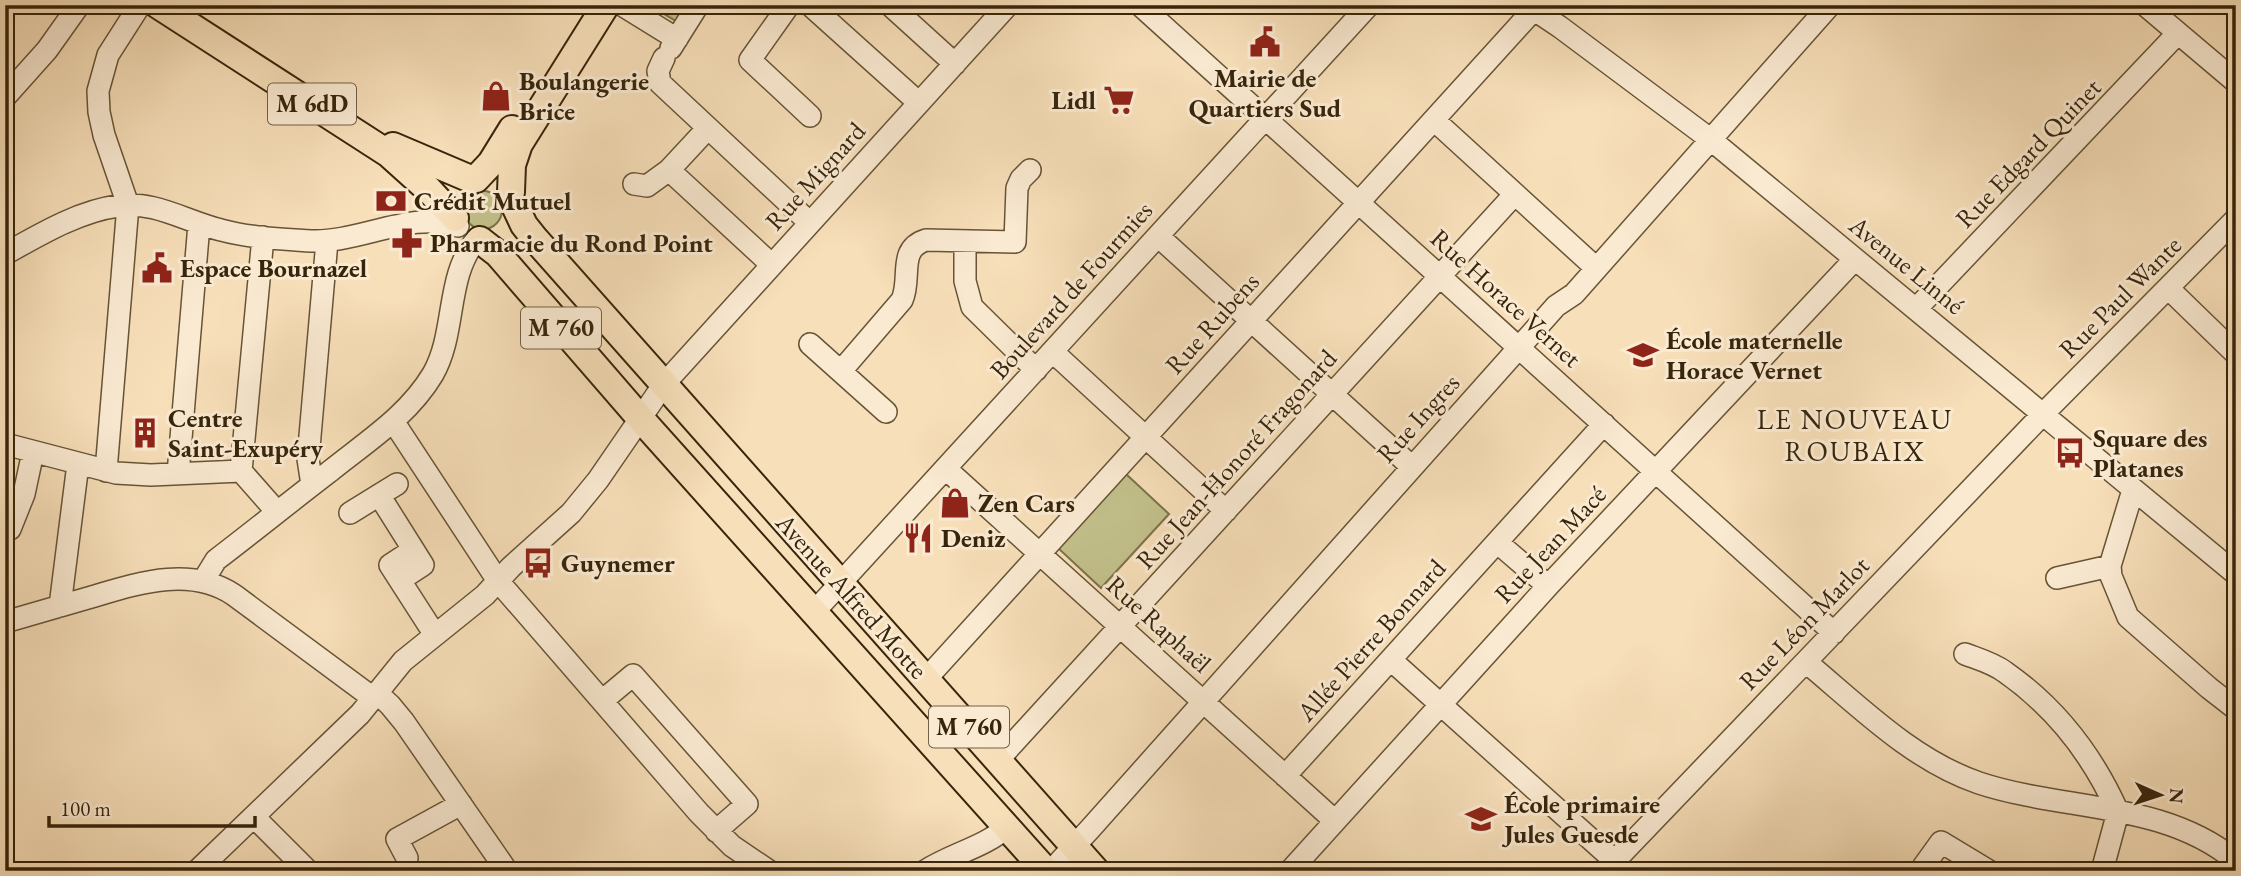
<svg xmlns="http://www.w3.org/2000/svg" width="2241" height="876" viewBox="0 0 2241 876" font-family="'EB Garamond',serif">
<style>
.green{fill:#c2c08b;stroke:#7c724b;stroke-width:2}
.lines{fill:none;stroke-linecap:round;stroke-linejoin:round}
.minor-casing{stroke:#675436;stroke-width:24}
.major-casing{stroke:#37250b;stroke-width:30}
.minor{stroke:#faead2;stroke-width:21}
.major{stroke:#f7dfb9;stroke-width:26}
.labels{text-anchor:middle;stroke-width:6;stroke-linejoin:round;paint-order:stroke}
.shield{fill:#faead2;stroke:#726047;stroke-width:2}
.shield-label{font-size:24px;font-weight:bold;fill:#37250b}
.poi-label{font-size:26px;font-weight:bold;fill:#37250b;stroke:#faead2;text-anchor:start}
.street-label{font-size:26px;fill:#37250b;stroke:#faead2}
.neighbourhood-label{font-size:28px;letter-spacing:2px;fill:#37250b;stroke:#faead2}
</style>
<rect width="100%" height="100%" fill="#f7dfb9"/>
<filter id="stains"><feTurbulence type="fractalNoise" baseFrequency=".00286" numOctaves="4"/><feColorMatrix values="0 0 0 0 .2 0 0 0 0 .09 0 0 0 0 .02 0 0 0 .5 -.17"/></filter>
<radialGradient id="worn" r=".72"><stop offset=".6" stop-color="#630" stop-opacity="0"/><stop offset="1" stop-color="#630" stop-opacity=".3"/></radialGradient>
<path class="green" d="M649,5H692L681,24Z
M464 210a19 19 0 1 1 38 0a19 19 0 1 1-38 0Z
M1126,474L1169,514L1101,588L1058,548Z"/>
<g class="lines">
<g class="minor-casing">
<path id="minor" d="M622,5L677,39
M789,5L750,60L810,116
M810,5L919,103
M890,5L955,64
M1140,5L1834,633
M1527,5L1560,27L1710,139L2236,574
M2145,5L2236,82
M671,48L698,5
M664,58L658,71L660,83L810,223
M5,97L47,50L79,5
M1434,120L1596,268
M669,170L708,128
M634,184L647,186L669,170L772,265
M1158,236L1412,467
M965,241V281L972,307L1036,370
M5,254C39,235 79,211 118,206C154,200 187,222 221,230C250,238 281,239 311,241C359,243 412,210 458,226
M2168,288L2236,354
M1916,309L2178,33
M810,344L886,412
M1053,352L1226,511
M841,371L902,300C912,278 897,249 926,240L1015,242L1017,188L1021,179L1030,170
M393,421L498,581L699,813L732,846L769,871
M5,444L116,473L151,475L241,471L277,512
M946,469L1335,821
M106,471L128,205L104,135L99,112L98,91L108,55L140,5
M241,471L263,237
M178,474L199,224
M312,485L308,459L327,241
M2133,490L2110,566L2111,576L2128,617L2209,688L2236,709
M379,495L423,565L400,580
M350,513L397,484
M10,529L24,494L33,452
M1498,543L1548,586
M413,550L390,565L435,635
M2057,578L2110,566
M203,581L216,560C254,531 291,501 329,472C366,442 408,416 433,374C457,332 445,276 477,239
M60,606L78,464
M814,612L1369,5
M5,622C33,614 61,606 88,598C136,584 189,565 234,595L373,698
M1965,654C1978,659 1993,663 2005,672C2055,707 2093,756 2118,812L2102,871
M1391,660L1615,861
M1806,662C1860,707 1912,760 1979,783C2064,811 2164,801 2236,861
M926,679L1538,5
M377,693L390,705L404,722L507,871
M602,701L633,675L747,804L716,831
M998,760L1514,195
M1285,776L1604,424
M254,817L308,871
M407,858L397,839L461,804
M1923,867L1941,842L1989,871
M197,871L360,714L403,661L485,595L511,567L571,513L598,480L664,384L1008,5
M925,871C951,854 985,847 1007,827
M1051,871L1090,829L1556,306L1574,294L1830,5
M1290,871L1548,586L1855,259
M1605,871L2043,414L2236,219"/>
</g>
<g class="major-casing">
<path id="major" d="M158,5L389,154L429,190L455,218
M393,146L473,180
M476,179L491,163L512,129
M511,192L512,165L519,144L606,5
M516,208L524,225L536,240L1096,871
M480,240L498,254L640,418L1046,871"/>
</g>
<use href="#minor" class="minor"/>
<use href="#major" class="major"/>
</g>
<defs>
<g id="civic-bare" transform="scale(2.415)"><path d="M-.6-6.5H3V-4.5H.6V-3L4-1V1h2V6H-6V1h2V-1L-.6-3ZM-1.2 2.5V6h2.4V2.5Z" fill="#8f2418" stroke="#faead2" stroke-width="2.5" paint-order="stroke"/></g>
<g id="shop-bare" transform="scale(2.415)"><path d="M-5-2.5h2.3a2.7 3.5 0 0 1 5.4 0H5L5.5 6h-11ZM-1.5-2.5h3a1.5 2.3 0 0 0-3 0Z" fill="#8f2418" stroke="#faead2" stroke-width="2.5" paint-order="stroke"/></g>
<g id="supermarket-bare" transform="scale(2.415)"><path d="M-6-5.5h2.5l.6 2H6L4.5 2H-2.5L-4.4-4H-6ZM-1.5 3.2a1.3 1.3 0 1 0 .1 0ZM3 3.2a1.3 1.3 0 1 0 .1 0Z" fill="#8f2418" stroke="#faead2" stroke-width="2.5" paint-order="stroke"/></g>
<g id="bank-bare" transform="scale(2.415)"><path d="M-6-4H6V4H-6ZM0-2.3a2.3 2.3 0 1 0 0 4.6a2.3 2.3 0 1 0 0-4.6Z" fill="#8f2418" stroke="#faead2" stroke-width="2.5" paint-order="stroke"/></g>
<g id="pharmacy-bare" transform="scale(2.415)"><path d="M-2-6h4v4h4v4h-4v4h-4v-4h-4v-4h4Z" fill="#8f2418" stroke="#faead2" stroke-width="2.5" paint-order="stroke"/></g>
<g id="school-bare" transform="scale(2.415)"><path d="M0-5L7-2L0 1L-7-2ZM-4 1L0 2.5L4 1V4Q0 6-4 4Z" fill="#8f2418" stroke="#faead2" stroke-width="2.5" paint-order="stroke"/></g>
<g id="building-bare" transform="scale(2.415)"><path d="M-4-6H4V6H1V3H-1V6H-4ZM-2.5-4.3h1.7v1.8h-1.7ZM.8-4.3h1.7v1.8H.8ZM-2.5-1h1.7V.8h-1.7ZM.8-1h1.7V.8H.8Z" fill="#8f2418" stroke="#faead2" stroke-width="2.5" paint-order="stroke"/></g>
<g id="bus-bare" transform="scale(2.415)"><path d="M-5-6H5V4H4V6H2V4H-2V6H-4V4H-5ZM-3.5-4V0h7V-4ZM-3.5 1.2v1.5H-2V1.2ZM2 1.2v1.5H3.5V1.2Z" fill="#8f2418" stroke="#faead2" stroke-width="2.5" paint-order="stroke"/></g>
<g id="restaurant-bare" transform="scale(2.415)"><path d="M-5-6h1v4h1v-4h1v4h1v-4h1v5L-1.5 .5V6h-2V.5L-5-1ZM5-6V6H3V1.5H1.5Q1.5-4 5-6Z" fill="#8f2418" stroke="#faead2" stroke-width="2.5" paint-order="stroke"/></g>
</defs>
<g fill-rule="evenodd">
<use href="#civic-bare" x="1265" y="42"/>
<use href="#shop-bare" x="496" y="96"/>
<use href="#supermarket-bare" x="1119" y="100"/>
<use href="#bank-bare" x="391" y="201"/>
<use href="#pharmacy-bare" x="407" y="243"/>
<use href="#civic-bare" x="157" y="268"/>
<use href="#school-bare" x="1643" y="355"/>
<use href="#building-bare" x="145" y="433"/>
<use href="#bus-bare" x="2070" y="453"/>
<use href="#shop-bare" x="955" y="503"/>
<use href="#restaurant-bare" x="918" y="538"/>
<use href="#bus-bare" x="538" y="563"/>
<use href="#school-bare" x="1481" y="819"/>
</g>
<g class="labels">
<g class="shield">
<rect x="268" y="83.5" width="88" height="41" rx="5"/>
<rect x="521" y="307.5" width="80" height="41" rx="5"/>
<rect x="929" y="706.5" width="80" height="41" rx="5"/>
</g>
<g class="shield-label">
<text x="312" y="112">M 6dD</text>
<text x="561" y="336">M 760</text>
<text x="969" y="735">M 760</text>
</g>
<g class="poi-label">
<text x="1265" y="87" text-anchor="middle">Mairie de<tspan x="1265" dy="30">Quartiers Sud</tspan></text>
<text x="519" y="90">Boulangerie<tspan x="519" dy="30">Brice</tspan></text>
<text x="1096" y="109" text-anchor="end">Lidl</text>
<text x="414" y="210">Crédit Mutuel</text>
<text x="430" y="252">Pharmacie du Rond Point</text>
<text x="180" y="277">Espace Bournazel</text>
<text x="1666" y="349">École maternelle<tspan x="1666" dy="30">Horace Vernet</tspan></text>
<text x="168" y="427">Centre<tspan x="168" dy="30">Saint-Exupéry</tspan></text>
<text x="2093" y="447">Square des<tspan x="2093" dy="30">Platanes</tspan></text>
<text x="978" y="512">Zen Cars</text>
<text x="941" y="547">Deniz</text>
<text x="561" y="572">Guynemer</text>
<text x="1504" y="813">École primaire<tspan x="1504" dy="30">Jules Guesde</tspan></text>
</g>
<g class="street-label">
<text transform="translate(2028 153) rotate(-46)" y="9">Rue Edgard Quinet</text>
<text transform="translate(815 176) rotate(-48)" y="9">Rue Mignard</text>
<text transform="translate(1907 265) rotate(39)" y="9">Avenue Linné</text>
<text transform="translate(1071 290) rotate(-48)" y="9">Boulevard de Fourmies</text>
<text transform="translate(2120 297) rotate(-45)" y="9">Rue Paul Wante</text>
<text transform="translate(1506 298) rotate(42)" y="9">Rue Horace Vernet</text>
<text transform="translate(1212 323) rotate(-48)" y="9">Rue Rubens</text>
<text transform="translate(1418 418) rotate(-48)" y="9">Rue Ingres</text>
<text transform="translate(1236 459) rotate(-48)" y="9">Rue Jean-Honoré Fragonard</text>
<text transform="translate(1550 544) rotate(-47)" y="9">Rue Jean Macé</text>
<text transform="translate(852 596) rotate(48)" y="9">Avenue Alfred Motte</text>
<text transform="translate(1804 623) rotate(-46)" y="9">Rue Léon Marlot</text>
<text transform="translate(1159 624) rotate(42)" y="9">Rue Raphaël</text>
<text transform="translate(1371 640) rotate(-48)" y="9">Allée Pierre Bonnard</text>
</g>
<g class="neighbourhood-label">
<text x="1855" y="429">LE NOUVEAU<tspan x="1855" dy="32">ROUBAIX</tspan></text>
</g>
</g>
<rect width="2241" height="876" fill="none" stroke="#f7dfb9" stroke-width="28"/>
<rect x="7" y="7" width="2227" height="862" fill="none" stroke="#37250b" stroke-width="3.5"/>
<rect x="14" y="14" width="2213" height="848" fill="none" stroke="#37250b" stroke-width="2"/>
<g transform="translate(2160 795) rotate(93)" stroke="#faead2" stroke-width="5" paint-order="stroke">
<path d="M0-5L12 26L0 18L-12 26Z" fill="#37250b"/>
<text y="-10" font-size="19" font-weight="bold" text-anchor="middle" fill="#37250b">N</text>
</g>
<path d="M49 816v10h206v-10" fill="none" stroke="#37250b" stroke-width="3.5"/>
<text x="60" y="816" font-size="21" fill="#37250b" stroke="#faead2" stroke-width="5" paint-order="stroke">100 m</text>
<rect width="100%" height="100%" filter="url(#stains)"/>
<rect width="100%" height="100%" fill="url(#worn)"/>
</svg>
